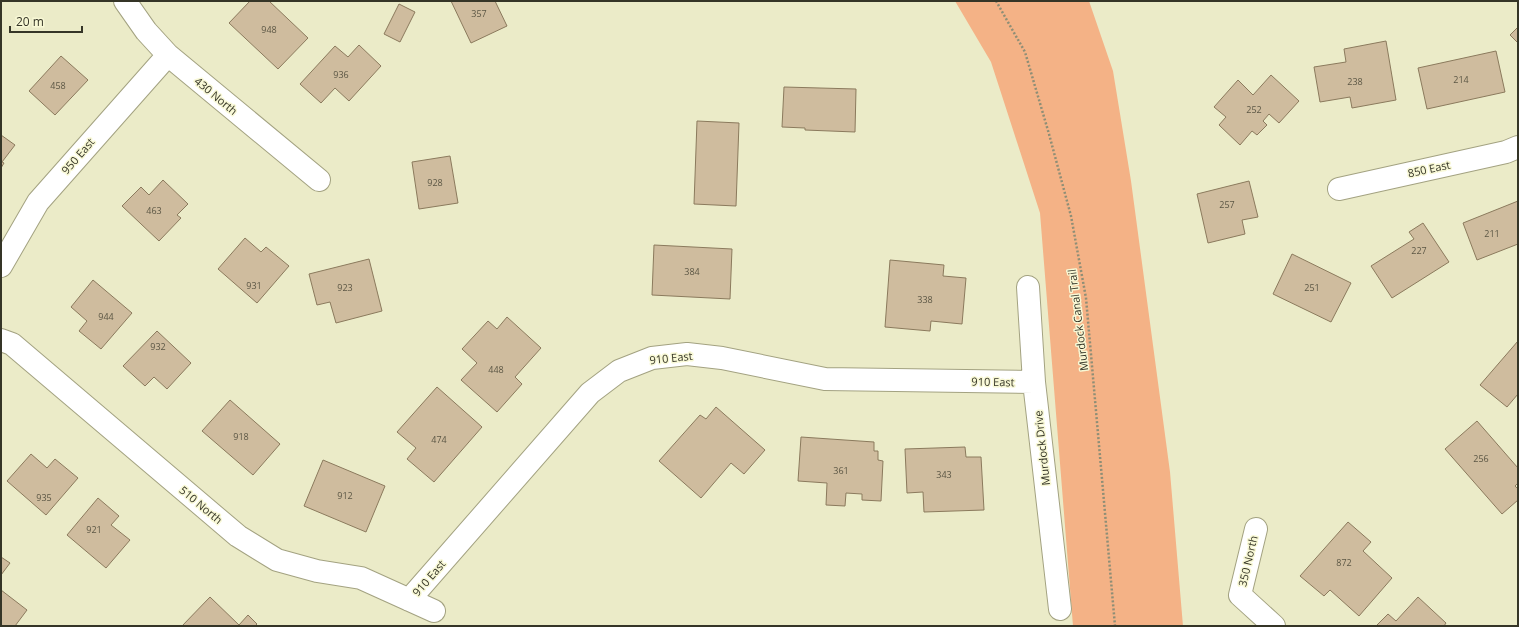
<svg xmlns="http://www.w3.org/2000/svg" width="1519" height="627" viewBox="0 0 1519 627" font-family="'Open Sans',sans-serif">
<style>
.green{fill:#f4b286}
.building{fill:#cfbc9e;stroke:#8b7a5d}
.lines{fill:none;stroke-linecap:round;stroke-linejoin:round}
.street-casing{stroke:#a3a281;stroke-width:24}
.path{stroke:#8e8e76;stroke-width:2.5;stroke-dasharray:2 2;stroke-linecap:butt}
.street{stroke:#fff;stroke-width:22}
.labels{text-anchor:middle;stroke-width:3;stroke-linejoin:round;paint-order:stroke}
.number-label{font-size:9px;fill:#5c5745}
.street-label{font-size:11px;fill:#353527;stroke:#f8f8d5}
</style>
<rect width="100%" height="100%" fill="#ebebc8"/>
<path class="green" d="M955,1H1089L1113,71L1131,181L1170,472L1183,626H1073L1040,213L991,62Z"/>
<path class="building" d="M250,1H269L308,38L278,69L229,23Z
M451,1H495L507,26L471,43Z
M399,4L415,12L400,42L384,34Z
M1518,27V43L1510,35Z
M1386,41L1396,100L1352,108L1350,97L1320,102L1314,67L1346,62L1344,49Z
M359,45L381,66L349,101L335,88L321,103L300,84L335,46L348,57Z
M1496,51L1505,92L1427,109L1418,68Z
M61,56L88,80L55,115L29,91Z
M1271,75L1299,101L1279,123L1269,114L1263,121L1267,125L1257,135L1252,131L1240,145L1219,125L1226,117L1214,107L1238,80L1253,95Z
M784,87L856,89L855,132L805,130V128L782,127Z
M697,121L739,123L736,206L694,204Z
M1,135L15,145L2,162L4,163L1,168Z
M450,156L458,203L419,209L412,162Z
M163,180L188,204L177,215L181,218L159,241L122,206L141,187L149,195Z
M1249,181L1258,217L1242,220L1245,234L1208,243L1197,194Z
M1518,201V244L1477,260L1463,223Z
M1423,223L1449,262L1392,298L1371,266L1414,239L1409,232Z
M245,238L261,252L266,247L289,266L257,303L218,269Z
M654,245L732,249L730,299L652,295Z
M1292,254L1351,283L1331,322L1273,294Z
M369,259L382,311L336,323L330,302L317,305L309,274Z
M890,260L944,265L943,276L966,278L962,324L931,321L930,331L885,327Z
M93,280L132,313L101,349L79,331L87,321L71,307Z
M507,317L541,348L515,377L522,384L497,412L461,380L477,363L462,349L488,321L497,329Z
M157,331L191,363L167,389L154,377L145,386L123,366Z
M1518,341V394L1507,407L1480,385Z
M437,387L482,427L434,482L407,459L416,448L397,432Z
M230,400L280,444L253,475L202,431Z
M716,407L765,450L744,474L731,463L701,498L659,461L700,415L706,419Z
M1477,421L1518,468V483L1515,486L1518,489V500L1502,514L1445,449Z
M801,437L874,442V451H878V460L883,461L881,501L862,500V494L846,493L845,506L826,505L827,483L798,481Z
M965,447L966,457H981L984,510L924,512L923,492L907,493L905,449Z
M31,454L47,468L55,459L78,478L46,515L7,481Z
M323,460L385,486L366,532L304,506Z
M98,498L119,516L111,525L130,540L106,568L67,535Z
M1348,522L1371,542L1363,551L1392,578L1359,616L1330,590L1324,596L1300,576Z
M1,557L10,563L1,575Z
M1,590L27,610L15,626H1Z
M210,597L239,625L248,615L257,624L255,626H182Z
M1418,597L1446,623L1444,626H1376L1388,614L1396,621Z"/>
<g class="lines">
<g class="street-casing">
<path id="street" d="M125,1L146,31L168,55L319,180
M1339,189L1506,152L1518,147
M1,266L38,202L168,55
M1028,287L1034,382L1060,609
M1,340L12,344L238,536L277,560L317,571L361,578L434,611
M1256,529L1240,595L1274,626
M409,600L590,393L619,371L652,358L687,354L722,358L825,379L1034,382"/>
</g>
<path class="path" d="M996,1L1025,52L1049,134L1071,216L1086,298L1115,626"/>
<use href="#street" class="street"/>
</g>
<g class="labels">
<g class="number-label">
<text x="479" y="17">357</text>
<text x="269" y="33">948</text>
<text x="341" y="78">936</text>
<text x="1461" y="83">214</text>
<text x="1355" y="85">238</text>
<text x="58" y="89">458</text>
<text x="1254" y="113">252</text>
<text x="435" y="186">928</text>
<text x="1227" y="208">257</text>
<text x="154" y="214">463</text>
<text x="1492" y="237">211</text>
<text x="1419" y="254">227</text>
<text x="692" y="275">384</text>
<text x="254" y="289">931</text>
<text x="345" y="291">923</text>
<text x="1312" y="291">251</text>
<text x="925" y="303">338</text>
<text x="106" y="320">944</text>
<text x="158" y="350">932</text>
<text x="496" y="373">448</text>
<text x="241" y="440">918</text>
<text x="439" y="443">474</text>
<text x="1481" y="462">256</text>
<text x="841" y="474">361</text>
<text x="944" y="478">343</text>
<text x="345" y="499">912</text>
<text x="44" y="501">935</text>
<text x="94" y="533">921</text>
<text x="1344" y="566">872</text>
</g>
<g class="street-label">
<text transform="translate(216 96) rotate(40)" y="4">430 North</text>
<text transform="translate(78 156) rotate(-49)" y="4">950 East</text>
<text transform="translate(1429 169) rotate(-12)" y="4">850 East</text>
<text transform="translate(1078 320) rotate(-97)" y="4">Murdock Canal Trail</text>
<text transform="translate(671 358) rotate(-6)" y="4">910 East</text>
<text transform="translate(993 382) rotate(1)" y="4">910 East</text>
<text transform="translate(1042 448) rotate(-96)" y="4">Murdock Drive</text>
<text transform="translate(201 505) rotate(40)" y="4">510 North</text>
<text transform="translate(1248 561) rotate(-77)" y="4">350 North</text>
<text transform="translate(429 578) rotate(-49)" y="4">910 East</text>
</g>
</g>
<rect width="1519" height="627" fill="none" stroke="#353527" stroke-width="4"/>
<path d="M10 26v6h72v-6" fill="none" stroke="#353527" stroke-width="2"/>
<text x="16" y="26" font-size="12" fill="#353527" stroke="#f8f8d5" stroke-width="3" paint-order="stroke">20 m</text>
</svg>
